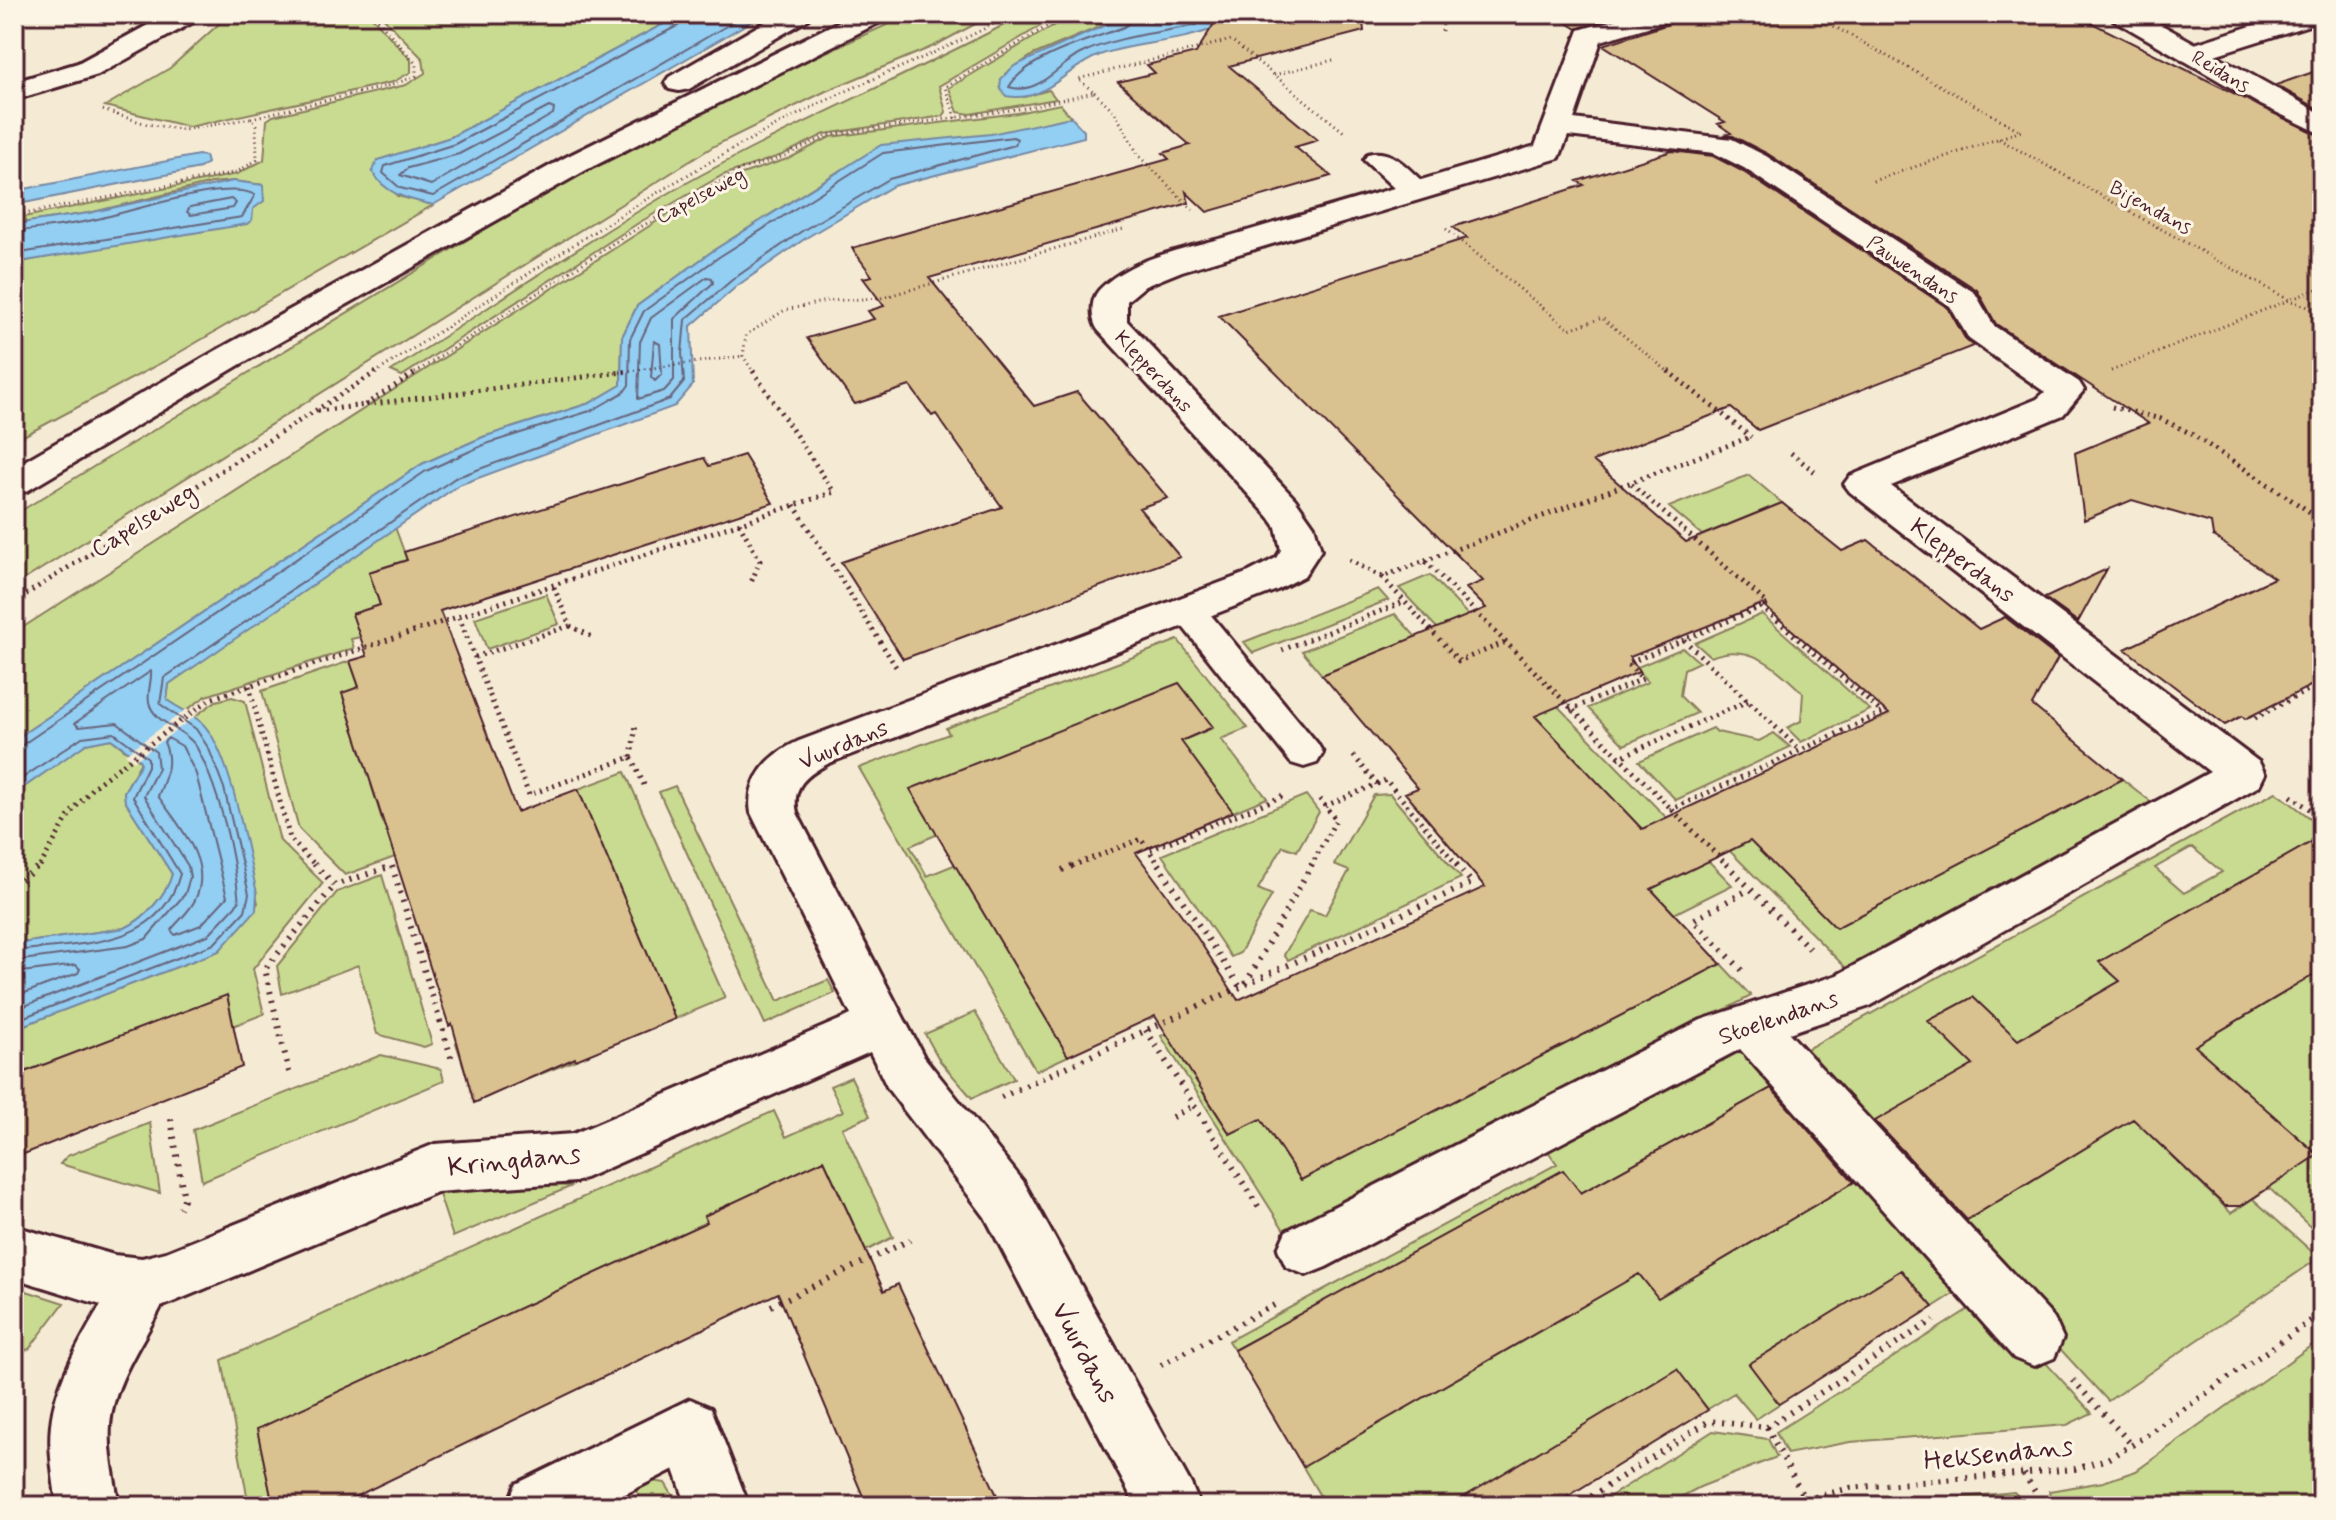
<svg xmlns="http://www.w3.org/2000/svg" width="2336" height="1520" viewBox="0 0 2336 1520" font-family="Mynerve,sans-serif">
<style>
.green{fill:#c9db90;stroke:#8a7d5e;stroke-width:2;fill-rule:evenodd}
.water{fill:#93cef3;stroke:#7688a3;stroke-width:2}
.pier{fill:#f5ebd4}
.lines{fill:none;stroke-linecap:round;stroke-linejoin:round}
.shore{stroke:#67657b;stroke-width:2}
.building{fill:#dac190;stroke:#4a1f2b;stroke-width:2;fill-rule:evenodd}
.lane-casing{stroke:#4a1f2b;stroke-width:6}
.street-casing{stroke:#4a1f2b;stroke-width:6}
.secondary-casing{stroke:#4a1f2b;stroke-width:6}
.path-far2{stroke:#4a1f2b;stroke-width:3;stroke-dasharray:1 4;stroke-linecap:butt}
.path-far1{stroke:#4a1f2b;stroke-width:5;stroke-dasharray:2 5;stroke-linecap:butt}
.path{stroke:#4a1f2b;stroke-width:6;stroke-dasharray:2 7;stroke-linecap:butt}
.lane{fill:#fcf5e5;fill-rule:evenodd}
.street{fill:#fcf5e5;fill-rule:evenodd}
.secondary{fill:#fcf5e5;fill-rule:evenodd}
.labels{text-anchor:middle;stroke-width:6;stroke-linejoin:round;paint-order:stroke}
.far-street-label{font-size:20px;fill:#4a1f2b;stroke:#fcf5e5}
.street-label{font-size:24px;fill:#4a1f2b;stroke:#fcf5e5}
.near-street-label{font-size:28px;fill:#4a1f2b;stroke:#fcf5e5}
</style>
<rect width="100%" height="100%" fill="#f5ebd4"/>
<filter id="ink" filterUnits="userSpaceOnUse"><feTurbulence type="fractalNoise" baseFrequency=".0125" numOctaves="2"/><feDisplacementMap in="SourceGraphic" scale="16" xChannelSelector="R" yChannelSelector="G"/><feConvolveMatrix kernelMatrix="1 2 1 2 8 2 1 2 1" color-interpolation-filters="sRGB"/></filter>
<g filter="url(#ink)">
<path class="green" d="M230,14H369L411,60V72L393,82L189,127L105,106L170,68Z
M380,14H682L451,137L378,160L397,196L433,205L163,362L14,441V263L252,220L253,209L263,185L233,181L212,183L89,213L14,224V219L237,174L264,160L267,120L273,116L406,85L425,73L423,59Z
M911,14H994L934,46L826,91L714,146L14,586V515L551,189L764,80Z
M1025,14H1061L939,86L946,112L943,116L825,134L782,155L723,175L640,222L402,376L391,371C488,309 583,242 683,185C794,123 912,74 1025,14Z
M1073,14H1130L1033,55L1006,73L1024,97L1049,90L1056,99L970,114L958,112L949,88Z
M1060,104L1071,117L839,171L714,250L637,306L622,337L621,385L590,403L483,437L422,464L14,740V633L679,207L733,177L790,158L830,137L1017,113Z
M1749,475L1782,503L1702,535L1669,507Z
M395,527L407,560L369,572L380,605L360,637L351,639L354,648L206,696L184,712L167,700L169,684Z
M1803,571L2006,839L2122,779L2154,804L1846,968L1689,810L1890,714Z
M1430,575L1489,637L1457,649L1399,588Z
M1378,589L1388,600L1253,653L1244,642Z
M546,594L559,624L487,649L475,618Z
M1395,614L1416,637L1322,675L1302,651Z
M1762,614L1870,710L1801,742L1787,728L1801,721L1803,693C1776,668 1750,641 1711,657L1695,643Z
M1178,640L1248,728L1221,739L1267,798L1233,812L1208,778L1185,813L1195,828L1164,841L1008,811L1213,728L1179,683L938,834L910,846L927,876L966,860L1068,1056L1036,1071L859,768L949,734L946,728Z
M1683,648L1699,662L1684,669L1680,696L1697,713L1624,745L1588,708L1648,682L1635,668Z
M1505,652L1732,885L1674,914L1651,889L1683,873L1499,681Z
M350,661L359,687L342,693L354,731L371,725L388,778L371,784L384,826L401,821L523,918L576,1060L511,1086L469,1083L456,1043L490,1029L395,857L345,875L299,829L262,691Z
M232,697L245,701L280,841L323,883L253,969L264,1014L233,1026L227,996L14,1076V1029L219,951L258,903L233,796L203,725L194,717L216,701Z
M1713,728L1717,732L1759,741L1774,733L1790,747L1676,800L1639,761Z
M111,739L141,762L124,792L125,801L172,874C168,894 144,919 125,928L14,944V794L85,744Z
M625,772L725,998L675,1019L578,789Z
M675,786L778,1001L828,980L835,993L765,1024L659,792Z
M2276,792L2322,827V836L2100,962L2120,981L1860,1130L1792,1057ZM2192,847L2222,872L2184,893L2155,868Z
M1390,794L1461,878L1288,960L1284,955L1310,910L1325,915L1349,871L1334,865L1374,795Z
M1306,795L1319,812L1297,851L1283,846L1258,889L1272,895L1240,953L1231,957L1162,855Z
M382,875L432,1044L424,1047L377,1034L358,965L282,994L277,966L337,892Z
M1721,964L1751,996L1289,1238L1161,1036L1194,1020L1233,1056L1271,1135L1301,1180ZM1234,1078L1261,1118L1230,1134L1203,1093Z
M2322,970V1238L2269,1188L2253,1199L2319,1258L2108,1401L1951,1230L2218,1067L2195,1046ZM2151,1136L2252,1198V1199L2231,1213Z
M975,1012L1014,1079L972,1098L940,1061L925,1034Z
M1739,1048L1774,1087L1581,1193L1563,1171L1234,1350L1228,1341L1557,1164L1548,1151Z
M381,1055L441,1069L444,1081L202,1181L193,1130Z
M851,1077L870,1116L842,1128L893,1237L866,1251L824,1160L705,1216L707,1222L258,1429L273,1506H249L222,1360L774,1111L786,1137L843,1111L830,1086Z
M150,1123L160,1193L60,1164L67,1156Z
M1858,1180L1958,1291L1933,1307L1902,1271L1876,1285L1883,1338L1834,1370L1802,1332L1779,1404L1756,1419L1734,1393L1708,1409L1677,1370L1532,1506H1326L1303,1467L1638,1273L1658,1297Z
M461,1182L572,1186L453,1237L438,1191Z
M14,1287L64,1303L29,1349L14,1355Z
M1986,1298L2092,1413L2067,1425L1850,1442L1787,1454L1776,1432Z
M2322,1338V1506H2055L2049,1491L2103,1482L2136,1471Z
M1713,1431L1768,1439L1777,1457L1700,1487L1664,1506H1595Z
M652,1481L665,1483L679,1506H642L636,1487Z
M2014,1492L2028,1506L1883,1505Z"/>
<path class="water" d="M682,14H764L433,205C409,199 385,195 372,171L378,160L451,137Z
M1130,14H1204L1215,28C1179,43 1136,42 1100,55C1066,67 1046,104 1006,96L1000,88L1001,79L1014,66Z
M1071,117L1084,131V137L893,186L806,238L737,286L691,326L693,385L675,406L459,485L169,684L167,700C178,708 193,714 203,724C231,753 247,851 257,893L256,910L219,951L14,1029V944L125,928C144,919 167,895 172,874L125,801L124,792L141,763L138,758L111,739L86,744L14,794V740L422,464L483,437L590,403L621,385L622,337L637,306L714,250L881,145L991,134Z
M198,155L205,156L207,163L200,168L14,205V191Z
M233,181L263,185L264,201L253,209L252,220L247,224L14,263V224L89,213Z"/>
<path class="pier" d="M187,709L197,715L134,761L125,754Z"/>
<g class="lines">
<path class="shore" d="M684,14L679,25L455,144L385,166L383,173L400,188L433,196L747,14
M1133,14L1132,21L1124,27C1091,40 1027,56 1009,87C1038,96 1057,66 1080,54C1116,36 1158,33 1197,25L1198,14
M549,107L554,109L553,114L431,185L400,175L408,168L459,154Z
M231,199L236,203L233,208L191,215L187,212L190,207Z
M14,232C40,228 67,226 93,220C128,213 227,178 255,195L242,217L14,254
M707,277L712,278L713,283L674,319V380L664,391L638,399L640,342L651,318Z
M654,341L660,344L662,374L655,381L651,377Z
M168,738L182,746L196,774L227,897L201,925L175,935L171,930C179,920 190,911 195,900C214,862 178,825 158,796C166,777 173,762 164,742Z
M14,746L22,745L426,471L486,444L593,410L624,392L629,385L630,339L644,311L719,257L883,153L1013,137L1017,139L1015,145L889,179L802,231L732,280L685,320L682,353L684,382L670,399L455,478L164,678L160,704L196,729L209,749L224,788L249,894L245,911L214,944L14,1021
M14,784L82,737L114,733L148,758V766L133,797L180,874C160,950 77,943 14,951
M14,961L128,946L146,939L185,894L190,877L188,866L144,796L158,768L156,752L117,723L79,727L75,723L151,671C152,681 147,692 149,702C154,725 186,728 197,748C220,792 234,852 239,902L208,935L14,1010
M14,973L76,965L80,969L78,973L14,997"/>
</g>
<path class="building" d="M1220,14H1362L1364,31L1229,66L1318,140L1295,147L1331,176L1207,212L1186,192L1189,203L929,278L1034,406L1077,392L1168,498L1139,508L1180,557L903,659L841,562L1002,507L936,414L932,416L910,386L855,404L807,338L874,319L868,311L884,306L863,278L872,276L852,248L1169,159L1163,153L1190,145L1118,82L1155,73L1147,65L1196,53Z
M1553,14H1623L1577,29Z
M1678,14H2074L2322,137V680L2245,719L2242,716L2225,725L2125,649L2274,578L2213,536L2211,523L2132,500L2084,520L2075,453L2148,423L1996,324L1977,290L1768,154L1733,136L1724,135L1731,133L1718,124L1725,122L1603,45L1672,23Z
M2322,69V111L2276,85Z
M1672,151L1713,156L1742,171L1948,308L1966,340L1973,346L1758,430L1731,408L1593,461L1686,542L1782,503L1842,551L1868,540L1979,629L2005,617L2058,658L2032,705L2122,779L1836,928L1750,841L1651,889L1721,964L1301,1180L1261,1119L1230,1134L1155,1016L1068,1056L910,789L1179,683L1213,727L1181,741L1233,812L1136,853L1189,925L1238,1000L1485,887L1405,793L1418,788L1322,675L1486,608L1466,588L1483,581L1219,316L1467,238L1453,227L1584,185L1577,181ZM1762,604L1889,714L1642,829L1535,716L1639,672L1630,657Z
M744,455L773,503L440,611L517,812L578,789L675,1019L576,1060L575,1058L474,1103L452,1024L449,1026L342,693L359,687L350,661L367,656L352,614L380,605L369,572L407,560L404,552L704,458L709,466Z
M2107,569L2078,622L2045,598Z
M2322,836V970L2195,1046L2318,1155L2241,1206H2225L2133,1119L1967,1220L1875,1121L1973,1065L1928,1021L1973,997L2018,1040L2120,981L2099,962Z
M227,995L242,1067L14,1158V1076Z
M1771,1088L1854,1182L1658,1298L1639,1274L1303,1467L1234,1350L1563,1170L1581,1193Z
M824,1160L884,1291L898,1284L1002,1506H867L778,1293L336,1506H273L257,1429L707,1222L704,1216Z
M1901,1270L1933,1307L1779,1404L1749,1364Z
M1677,1369L1708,1410L1552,1506H1449Z"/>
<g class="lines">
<g class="lane-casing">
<path id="lane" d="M1188,598L1200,602L1317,743L1323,753L1317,763L1304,767L1291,763L1176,618L1171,610L1176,602Z"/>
</g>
<g class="street-casing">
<path id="street" d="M168,14H201L197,20L98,75L14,100V82L78,63Z
M1634,14H1675L1671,20L1601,41L1574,119L1732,139L1766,156L1975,293L1994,326L2079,382L2084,390L2063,415L1891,486L2259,762L2265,774L2259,786L1870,1006L1789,1033L2054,1318L2063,1338L2054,1358L2034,1366L2014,1358L1740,1049L1326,1267L1306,1275L1286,1267L1278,1249L1286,1231L1701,1020L1837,975L2210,772L1850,492L1844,484L1850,476L2037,399L2045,392L1969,339L1950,306L1744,168L1714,153L1568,136L1559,158L1182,271L1145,286L1127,301V321L1295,499L1314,526L1321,550L1304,576L1277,590L829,763C807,775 791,786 797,813L924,1057L1023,1181L1191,1484L1200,1506H1136L985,1217L888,1089L870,1052L576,1182L437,1192L161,1307C142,1344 113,1383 110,1426C108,1453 115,1480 119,1506H57C54,1479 48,1452 51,1425C55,1383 80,1341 101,1305L14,1278V1226L114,1255L142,1258L166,1252L435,1144L573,1134L851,1015L751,813C745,779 770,754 799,741L1249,572L1276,558L1281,550L1276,527L1269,517L1098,330C1091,320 1090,300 1099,290C1133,255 1195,247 1240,233C1291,218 1343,203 1394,188L1364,160L1368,154C1391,148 1405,166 1421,180L1535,146L1579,30Z
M2289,14H2322V21L2192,62L2182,60L2178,54L2182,48Z
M690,1399L711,1408L749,1506H687L674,1469L602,1506H507L516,1484Z"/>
</g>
<g class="secondary-casing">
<path id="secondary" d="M779,14H811L807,20L689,89L679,91L669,89L665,83L669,77Z
M854,14H888L884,20L588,169L241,364L27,491L14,495V467L217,350L566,157Z
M2110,14H2142L2322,114V134L2261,105L2114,20Z"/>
</g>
<path class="path-far2" d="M1812,14L2021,131L1870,182
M1442,31L1444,14
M1274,75L1337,59
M1094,92L1114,111L1139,156L1193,210
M251,118L392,85L416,76V64L373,14
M956,118L945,87L1068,14
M1999,139L2289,300L2322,312
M14,216L237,172L257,160L256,125L251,118L184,130L147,124L102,110
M1446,229L1569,329L1602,318L1670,373
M2111,371L2322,287
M375,373C513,285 648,191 793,117C865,79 941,54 1012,14
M415,373L623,237L742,169L775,160L830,135L1025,108L1094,92L1078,79L1231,40L1344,132
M615,373L743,356
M754,373L743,356L746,335L785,310L827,301L881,298L1124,229"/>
<path class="path-far1" d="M1668,371L1751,437
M365,405L418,371
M2112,407L2161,419L2190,433L2322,520
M318,411L630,371
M1791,453L1815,472
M794,505L898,670
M739,523L760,561L750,585
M1349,560L1382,577L1425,561L1728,866
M1425,561L1750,437
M1382,577L1459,661L1504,643
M14,602L378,371
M459,617L529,795L631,757L645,787
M570,626L595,638
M1684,640L1800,750
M1282,650L1404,602
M475,657L570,626L553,585
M249,686L290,839L316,866
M1570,710L1643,679L1627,664L1768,604L1630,483
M2255,718L2322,683
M631,757L636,725
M1618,758L1748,701
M1377,784L1386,780L1458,866
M2291,796L2322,818
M1325,806L1377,784L1352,754
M1670,810L1882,713L1762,607
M40,866L70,814L94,786L210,699L834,492L753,371
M1072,866L1141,839L1149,850
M1160,866L1149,850L1283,796
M1311,866L1336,820L1318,797"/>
<path class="path" d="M314,864L335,885L392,866L452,1060
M1158,864L1240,987
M1726,864L1810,949
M1062,870L1077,864
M14,886L41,864
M1742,970L1693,920L1750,889
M1246,984L1472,883L1456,864
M1146,1030L1261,1211
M289,1072L265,969L335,885
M1001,1097L1245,985L1312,864
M1172,1117L1195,1105
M171,1119L184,1199L180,1208
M771,1306L910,1240
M1161,1365L1280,1302
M2073,1380L2132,1445
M1767,1427L1805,1500
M2024,1474L2044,1506
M1576,1506L1709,1421L1767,1427L1934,1320
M1780,1506L1850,1488L2075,1469L2107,1459L2132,1445L2322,1313"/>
<use href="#lane" class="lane"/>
<use href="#street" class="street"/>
<use href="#secondary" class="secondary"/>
</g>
</g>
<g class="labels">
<g class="far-street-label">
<text transform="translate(2221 71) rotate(31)" y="7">Reidans</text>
<text transform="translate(700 195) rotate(-28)" y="7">Capelseweg</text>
<text transform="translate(2151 207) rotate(29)" y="7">Bijendans</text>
<text transform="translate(1913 269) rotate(34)" y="7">Pauwendans</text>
<text transform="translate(1154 371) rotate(47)" y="7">Klepperdans</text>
</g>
<g class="street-label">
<text transform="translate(143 520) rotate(-32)" y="8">Capelseweg</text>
<text transform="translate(1963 560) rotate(37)" y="8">Klepperdans</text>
<text transform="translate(843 744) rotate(-23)" y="8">Vuurdans</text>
<text transform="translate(1778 1017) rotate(-19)" y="8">Stoelendans</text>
</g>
<g class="near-street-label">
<text transform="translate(514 1159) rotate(-6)" y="10">Kringdans</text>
<text transform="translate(1086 1352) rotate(62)" y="10">Vuurdans</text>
<text transform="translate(1998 1452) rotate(-6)" y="10">Heksendans</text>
</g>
</g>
<rect width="2336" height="1520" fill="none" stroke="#fcf5e5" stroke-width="48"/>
<rect x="24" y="24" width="2288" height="1472" fill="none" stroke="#4a1f2b" stroke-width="3" filter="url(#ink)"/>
</svg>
